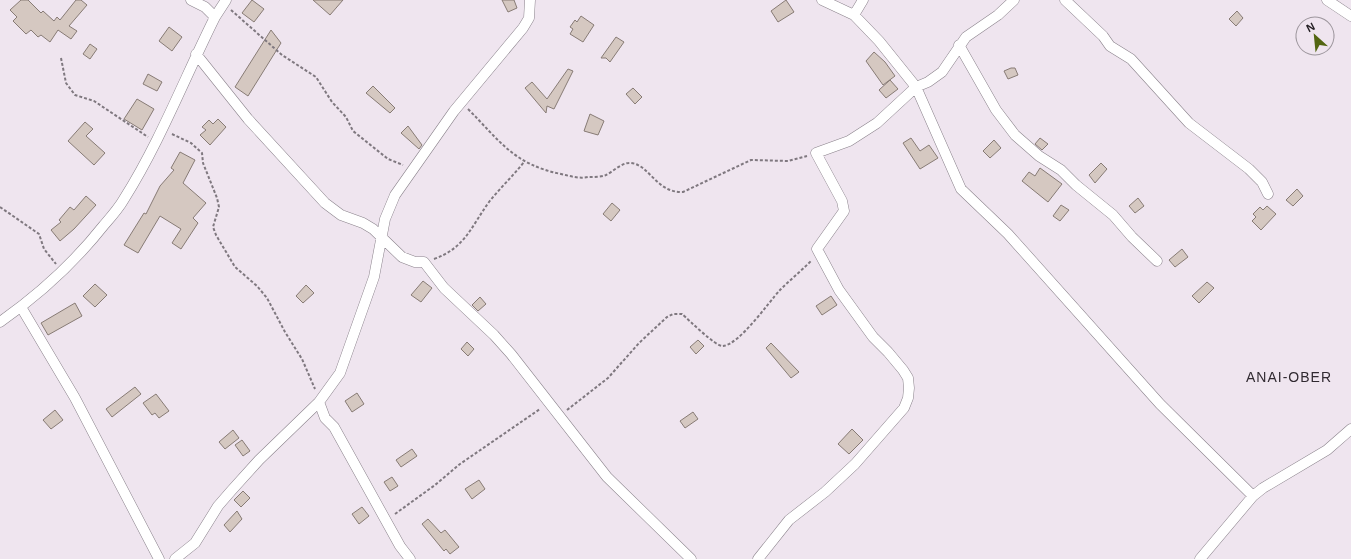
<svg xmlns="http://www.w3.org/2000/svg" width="1351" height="559" viewBox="0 0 1351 559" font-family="Helvetica,sans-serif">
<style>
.building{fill:#d5c8c1;stroke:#877b75}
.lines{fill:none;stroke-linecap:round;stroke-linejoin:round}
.minor-casing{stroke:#8a828b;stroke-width:11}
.path{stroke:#7f787f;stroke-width:2;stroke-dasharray:3 2;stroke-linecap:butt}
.minor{stroke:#fff;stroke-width:10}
.labels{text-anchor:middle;stroke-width:3;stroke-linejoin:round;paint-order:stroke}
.quarter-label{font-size:14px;letter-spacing:1px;fill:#312a31;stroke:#efe5ef}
</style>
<rect width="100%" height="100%" fill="#efe5ef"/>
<path class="building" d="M21,0H28L41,13L43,11L54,21L57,17L60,20L76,0H81L87,5L69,26L77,31L71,39L58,30L50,42L41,35L38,37L31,30L26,34L13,21L17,17L10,10Z
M252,0L264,9L254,22L242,13Z
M313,0H343L330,15Z
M502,0H514L517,8L508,12Z
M786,0L794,12L778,22L771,11Z
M1237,11L1243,18L1236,26L1229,19Z
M581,16L594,25L583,42L570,34L573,29L570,27L575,20L577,22Z
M169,27L182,37L172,51L159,41Z
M271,30L281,43L248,96L235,87Z
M616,37L624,42L610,62L606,58H601Z
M90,44L97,49L90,59L83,54Z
M874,52L885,62L895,76L883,85L866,61Z
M1011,68H1015L1018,75L1008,79L1004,71Z
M568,69L573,71L554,109L547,106L546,113L525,88L532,82L547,99Z
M148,74L162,82L157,91L143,84Z
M890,80L898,89L886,98L879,90Z
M373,86L395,108L390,113L366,93Z
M633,88L642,97L635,104L626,94Z
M137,99L154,109L142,130L124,119Z
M590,114L604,121L598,135L584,131Z
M218,119L226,127L210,145L200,135L206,130L202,127L209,120L213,124Z
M85,122L93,129L86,136L105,153L94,165L68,141Z
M408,126L422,145L419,149L401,133Z
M911,138L920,151L929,145L938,158L920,169L903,143Z
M1040,138L1048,144L1042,150L1035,144Z
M994,140L1001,148L990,158L983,151Z
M180,152L195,160L183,183L206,203L193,218L198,223L181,249L172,243L181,229L160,216L138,253L124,245L144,213L146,214L160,186L174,170L171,168Z
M1101,163L1107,169L1095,183L1089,175Z
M1040,168L1062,184L1048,202L1022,181L1029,172L1035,176Z
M1297,189L1303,196L1293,206L1286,200Z
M86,196L96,205L74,229L60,241L51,230L61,222L59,220L70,207L74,210Z
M1138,198L1144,206L1135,213L1129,206Z
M612,203L620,210L611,221L603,214Z
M1061,205L1069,210L1060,221L1053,216Z
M1267,206L1276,214L1261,230L1252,221L1256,217L1253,214L1260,207L1263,210Z
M1182,249L1188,257L1175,267L1169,260Z
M423,281L432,288L421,302L411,295Z
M1207,282L1214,288L1199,303L1192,296Z
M95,284L107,295L95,307L83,296Z
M306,285L314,293L303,303L296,296Z
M831,296L837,305L822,315L816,306Z
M480,297L486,304L478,311L472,305Z
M75,303L82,316L48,335L41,323Z
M698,340L704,346L696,354L690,347Z
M467,342L474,349L468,356L461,349Z
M771,343L799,372L791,378L766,348Z
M135,387L141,394L112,417L106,409Z
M357,393L364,404L352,412L345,401Z
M156,394L169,411L159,418L155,413L152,415L143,403Z
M55,410L63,420L51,429L43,420Z
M693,412L698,419L685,428L680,421Z
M852,429L863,440L849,454L838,444Z
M233,430L239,438L225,449L219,442Z
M242,440L250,451L243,456L235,445Z
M412,449L417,456L401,467L396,460Z
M392,477L398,486L390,491L384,482Z
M479,480L485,489L472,499L465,489Z
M243,491L250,498L241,507L234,500Z
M362,507L369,516L359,524L352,514Z
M237,511L242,519L230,532L224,525Z
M428,519L441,533L445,530L459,547L450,554L446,549L444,551L422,524Z"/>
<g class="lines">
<g class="minor-casing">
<path id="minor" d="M191,0L205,7L215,17
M822,0L854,15L879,41L916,87L961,189L1008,234L1160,404L1253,496L1263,488L1327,450L1351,429
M1065,0L1103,36L1110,46L1131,59L1189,123L1249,169L1262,182L1268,194
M1327,0L1351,16
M854,15L863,0
M959,45L996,110L1015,135L1039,156L1061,170L1076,185L1113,215L1132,237L1157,261
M196,54L248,119L325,203L341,215L363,223L373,229L402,257L415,262H424L444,288L494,335L511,354L607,477L691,559
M21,307L75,398L159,559
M0,322C40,294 74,263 104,225C111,217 119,208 124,199C160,142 185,77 215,17L226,0
M319,402L325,418L334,427L400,546L410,559
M175,559L195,543L218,506L231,491L259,460L319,402L340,373L374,277L385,219L395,195L454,111L523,28L529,18L530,0
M758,559L789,520L825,492L855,464L904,408L908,398L909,388L908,378L903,370L888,352L873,337L839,290L817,249L844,211L842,201L816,153L849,141L877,123L916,87L928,82L942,72L966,37L998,15L1014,0
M1200,559L1253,496"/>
</g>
<path class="path" d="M231,10L282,55L316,77L332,102L346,117L353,131L388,159L403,165
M61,58L66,83L75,95L94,101L148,137
M468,109C500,141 513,164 561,174C570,176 579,179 588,177C594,177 601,177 606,175C614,171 622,162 631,163C650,165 656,193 683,192L751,160L788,161L807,156
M172,134L191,143L202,153L203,163L217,198L219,207L213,227L216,235L235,267L257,286L267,298L285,332L302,359L315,389
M0,207L39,234L44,249L56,264
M434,259C465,248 471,227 489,202C500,188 513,176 524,162
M567,410L608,378L639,343L667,317L673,314H682C689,320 716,347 723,346C740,344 768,303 780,290C790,280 801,271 811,261
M395,514L435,485L460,464L540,409"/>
<use href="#minor" class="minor"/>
</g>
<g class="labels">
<g class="quarter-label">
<text x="1289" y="382">ANAI-OBER</text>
</g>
</g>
<g transform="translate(1315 36) rotate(333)"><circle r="19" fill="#efe5ef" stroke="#9d969d"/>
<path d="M0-3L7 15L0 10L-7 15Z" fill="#536612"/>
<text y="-6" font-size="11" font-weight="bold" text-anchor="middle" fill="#231f23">N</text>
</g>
</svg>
